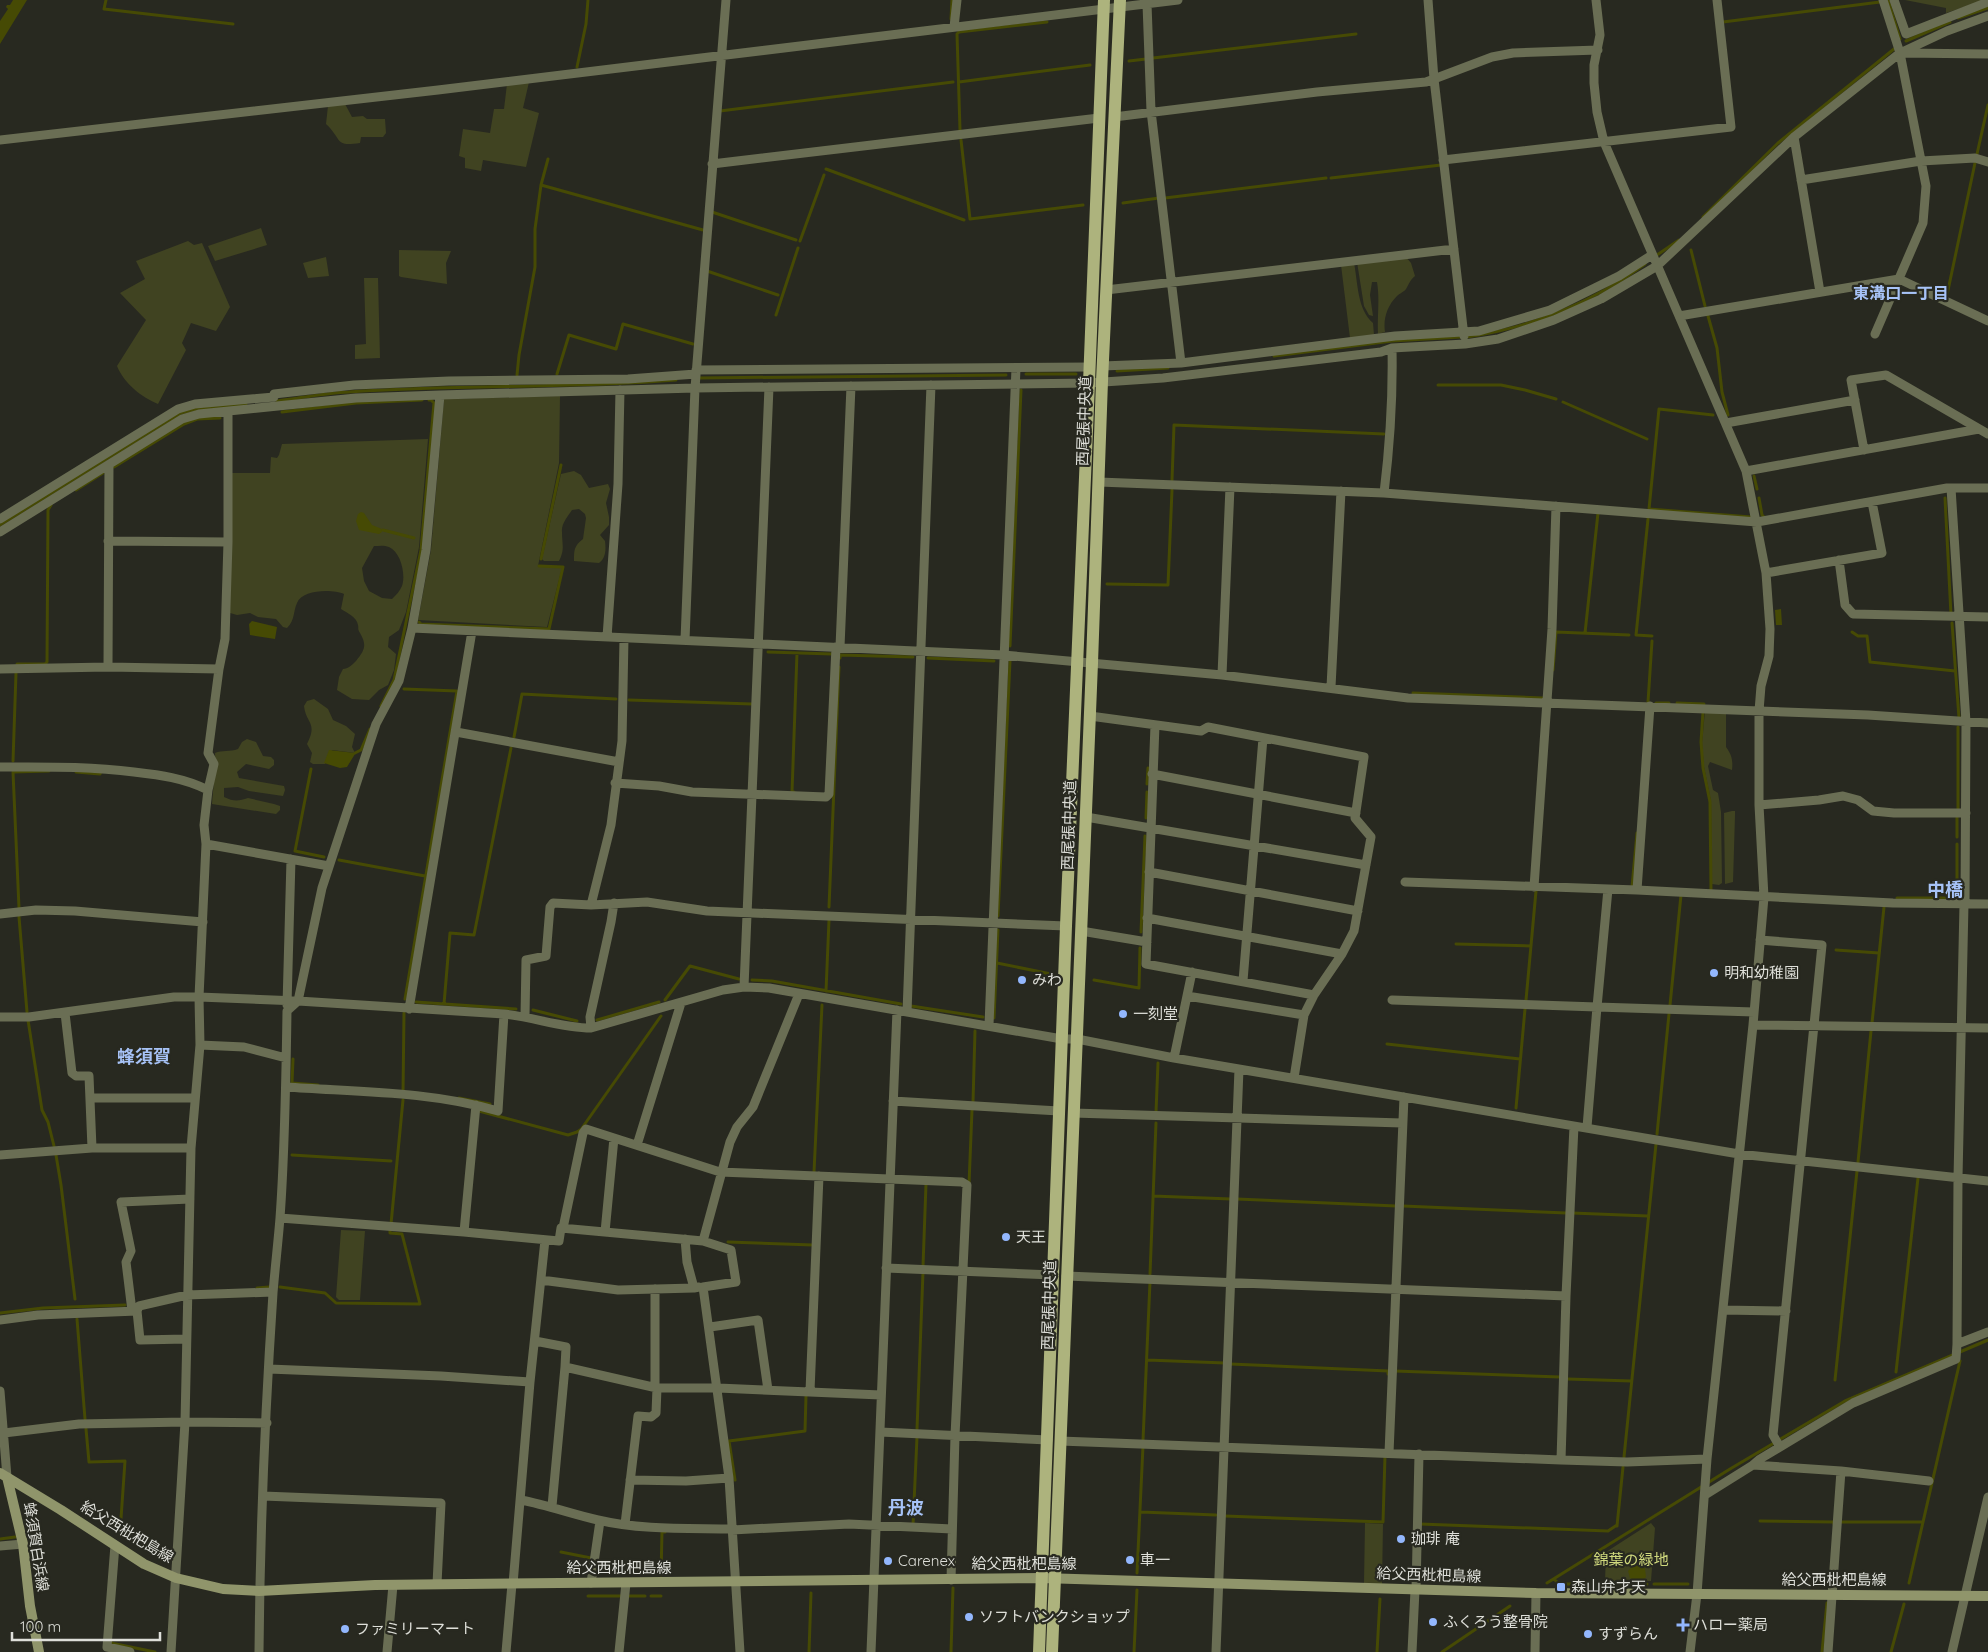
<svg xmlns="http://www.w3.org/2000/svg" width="1988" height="1652" viewBox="0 0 1988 1652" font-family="Quicksand,'Noto Sans JP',sans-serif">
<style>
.green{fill:#404321;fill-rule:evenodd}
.water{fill:#464a04}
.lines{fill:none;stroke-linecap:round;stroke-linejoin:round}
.stream{stroke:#464a04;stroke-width:3}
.minor{stroke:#6a6e54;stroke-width:9}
.secondary{stroke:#90956b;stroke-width:10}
.primary{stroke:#adb37d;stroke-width:12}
.poi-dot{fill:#93b7fd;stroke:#282920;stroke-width:2}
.labels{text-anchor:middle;stroke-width:4.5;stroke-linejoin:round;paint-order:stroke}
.street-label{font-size:15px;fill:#dedfd9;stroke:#282920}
.poi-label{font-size:15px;fill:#dedfd9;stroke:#282920;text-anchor:start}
.park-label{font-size:15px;fill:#d0d97d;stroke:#282920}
.neighbourhood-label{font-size:16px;font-weight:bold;fill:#a7c3f7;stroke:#282920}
.quarter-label{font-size:18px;font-weight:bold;fill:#a7c3f7;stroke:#282920}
</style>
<rect width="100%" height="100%" fill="#282920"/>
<path class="green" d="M1905,0H1985L1946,13V8Z
M529,82L523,108L539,113L526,167L483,160L481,171L465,168V158L459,156L463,129L490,133L494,109H504L507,84Z
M345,104L352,117L363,116L367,119H385L386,133L383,137H361L360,143C334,147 343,140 326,124L328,106Z
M261,228L267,245L215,261L208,246Z
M188,241L194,245L202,243L230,307L216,331L191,323L182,343L186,350L158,404C141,397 124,383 117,366L146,320L120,293L145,279L136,261Z
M399,250L451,251L446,263L447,284L401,277L399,276Z
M326,257L329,276L308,278L303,263Z
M1406,257L1411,263L1415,276C1410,280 1409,284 1406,289C1405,291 1399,294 1397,296C1387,306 1383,319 1385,332L1378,334C1377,316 1380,300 1377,282H1372L1370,295L1373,316L1369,315L1364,306L1357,262Z
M1354,263C1358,283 1357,309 1373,323L1374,335L1350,338L1341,265Z
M364,278H378L380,358L355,359V345L366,344Z
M560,396L559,463L538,566L562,568L547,627L418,620L431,550L444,399Z
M428,439L419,547L406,612L399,630L389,637L388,647L396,654L394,670L388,685L379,690L369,700L352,699L337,690L339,677L343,669C348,669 352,665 356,661C365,650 367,645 360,633C357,628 359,630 358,625C357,617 347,613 341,609L344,594C333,589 302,589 297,603C293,612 295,620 287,628L283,627L276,619L258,617L250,613L237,615L230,613L231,473H270L271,457L277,458L279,455L282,444ZM374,546C379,546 384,545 389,547C401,552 406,575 402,586C400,591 396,595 392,599L382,598L369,591L364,581L362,568Z
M574,471L581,475L589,488L608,484L610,489L606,503L609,517V525L600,535L605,541C606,549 606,558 599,563L574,561C574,550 574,546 583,539L586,518L585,514L579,509L572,510C568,516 561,524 562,532C562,545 565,549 559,561H544L542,559L561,474Z
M314,699L328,709L333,720L346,726L355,734L352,747L355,753L332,750L325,764H313L310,762L312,753L307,744C318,722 306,724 304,706L307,701Z
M1705,711L1726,712V747C1732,755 1733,761 1732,770L1710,762L1708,766L1713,790L1718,793L1721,812L1722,883L1719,885L1712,884L1711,801L1704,767L1702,743Z
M247,739L256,742L263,756L271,757L274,760V765L269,769L246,764L237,772L239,778L284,786L285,790L283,796L249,791L238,787L224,788V797C234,802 239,801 248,798L274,804L280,806V810L276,814L212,804C213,789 216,768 215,753C222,750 230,752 238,749L242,742Z
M1732,811H1735V815L1733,882L1725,884L1724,813Z
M341,1230L365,1231L360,1300H339L336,1297Z
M1365,1523L1383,1524L1382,1584L1364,1583Z
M1651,1523L1655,1528L1651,1581L1605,1582L1606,1552Z"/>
<path class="water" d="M13,0H27L0,44V21L8,9L6,7L7,5H10Z
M361,512L364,513L372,525L382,529V532L379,534L359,530L356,521L358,514Z
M1781,609L1782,625H1776L1775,610Z
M252,621L277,627L275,639L250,635L249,624Z
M329,750L355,753V754L347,767L340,768L324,763Z
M1634,1565L1644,1566L1645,1569L1646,1577L1644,1579L1633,1580L1630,1578L1628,1571Z"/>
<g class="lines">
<path class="stream" d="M106,0L104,9L233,24
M1888,0L1900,39
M1958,18L1988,8
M951,19L952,0
M1723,22L1880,2
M1906,41L1950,22
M1153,58L1356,34
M1129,61L1146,59
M577,67L586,24L588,0
M959,82L1090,65
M720,111L953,82
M960,130L957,34L959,32L1047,22
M961,140L970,219L1083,205
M1977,154L1988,105
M826,169L964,220
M1331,178L1441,165
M541,185L703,230
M1165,198L1326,178
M1123,203L1159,198
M712,212L796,240
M1703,217L1778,143L1894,49
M800,241L824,175
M1691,250L1705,306
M1657,255L1679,240
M707,271L778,295
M1947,295L1975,163
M776,315L798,248
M1708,316L1717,348L1722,392L1728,415
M1467,337C1530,328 1594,302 1645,264
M1274,356L1392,341L1460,337
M1117,371L1168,368
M557,374L569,335L616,349L623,324L693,344
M1026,374H1076
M517,375L519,355L535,267V229L541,185L548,159
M698,378L1006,375
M1438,385H1501L1525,390L1556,399
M277,401C301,398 325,393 349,392C458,384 567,389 676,380
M1563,402L1647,439
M282,412L356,403L422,400
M1713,415L1659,409L1649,509L1751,517
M114,467L184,424L197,419L220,418
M1754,476L1757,489
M1172,480L1174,425L1384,434
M76,490L103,473
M1759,498L1762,515L1765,518
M1945,498L1951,615
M1648,519L1636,635L1652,636
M0,525L181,413L197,409L246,404
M383,530L414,538
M541,559L561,465
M1107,584L1168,585L1172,490
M419,622L421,624L549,629L563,567L539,566
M1952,623L1959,718
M1852,632L1858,636H1867L1870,662L1955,671
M1585,633L1598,513H1599
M1010,646L1021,390
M768,652L832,654
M840,658V655L913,657
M928,658L994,661
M17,664H45L47,662L48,510L51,505
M1553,670L1556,632L1629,635
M404,689L457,691L405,999
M1413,693L1543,698
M629,700L752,704
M1648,702L1652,641
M1656,703H1669
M1677,703L1704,704
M381,706L394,680L421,550L434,403L431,400H429
M1703,712L1701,742L1703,768L1710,802L1711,890H1710
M514,737L522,694L616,699
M355,753L361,750L370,729
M13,761L16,673
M311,769L295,851L324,857
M76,772L100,774L101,771
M1147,784L1148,768
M794,792H792L797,653
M1958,809V727
M1146,818L1147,792
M1957,837V817
M339,860L425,876
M1632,887L1637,833
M1897,898H1957V844
M829,907L839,667
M19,908L13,772L49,771
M998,916L1010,661
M19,917L27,1012
M1141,932L1145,836
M1456,944L1531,946
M1836,950L1879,953
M997,963L1051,974
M752,980L772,981L901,1004
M1094,980L1139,988L1140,948
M826,991L829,920
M665,1000L690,966L739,979
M1526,1000L1536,891
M416,1002L516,1009
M444,1004L450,933L474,935L511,748
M1670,1005L1681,895
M911,1006L983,1017
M533,1010L577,1021
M994,1018L998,930
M28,1020L42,1110L48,1122L54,1146
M597,1020L659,1002
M1872,1023L1884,907
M1387,1044L1520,1059
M293,1059L292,1083L318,1085
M403,1093L404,1013
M459,1098L490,1104
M973,1102L975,1031
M1516,1108L1525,1009
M479,1111L568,1135L577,1132L583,1128
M1156,1112L1158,1063
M582,1128L661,1016
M1657,1134L1669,1014
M56,1155L61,1185L75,1299
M292,1155L391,1161
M1858,1162L1871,1031
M814,1172L822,1005
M969,1184L972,1110
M1153,1196L1231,1199
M1237,1199L1396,1206
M1403,1206L1566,1213
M1572,1213L1648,1216
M391,1224L403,1100
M728,1242L813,1245
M923,1266L926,1184
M1150,1274L1156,1123
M280,1287L325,1293L336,1303L420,1304L402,1234L390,1233V1231
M257,1288L269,1287
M0,1313L43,1308L125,1305
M77,1319L85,1419
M1147,1360L1225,1363
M1230,1364L1388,1371V1374
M1395,1371L1560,1377
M1896,1372L1918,1178
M1568,1379L1631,1381
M1835,1380L1857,1171
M86,1429L89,1462L125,1461L120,1533
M917,1429L923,1272
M1143,1440L1150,1282
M1624,1457L1656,1144
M735,1480L729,1441L805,1431L806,1396
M1141,1512L1216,1515
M1225,1516L1383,1522L1385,1456
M1760,1521L1834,1522V1524
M1842,1522H1923
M1420,1524L1608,1531L1617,1525
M913,1525L917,1437
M1617,1526L1623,1467
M0,1539L15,1537
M561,1552L591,1558
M1137,1573L1143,1446
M661,1575L662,1532H665
M1554,1579L1559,1584H1592
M1547,1583L1730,1469L1845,1401L1988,1340
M1909,1583L1960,1361
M1598,1584H1614
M1621,1584H1647
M1654,1584H1688
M588,1596H622
M628,1596H645
M651,1596H661
M111,1641V1643L155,1652
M809,1652L811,1593
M951,1652L953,1588
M1134,1652L1137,1590
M1377,1652L1380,1599
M1442,1652L1510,1606
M1822,1652L1827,1603
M1891,1652L1904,1604"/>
<path class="minor" d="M1428,0L1434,79L1464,336
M1596,0L1600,35L1594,65V83L1597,112L1604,142L1746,471L1766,573L1770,629L1769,656L1761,686L1759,711V805L1764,897L1753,1025L1707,1459L1697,1594L1690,1652
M1894,0L1906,34L1988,2
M1147,4L1151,111L1181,363
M954,27L957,0
M1903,53L1988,54
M1114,117L1317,92L1426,82L1492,57L1513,53L1598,50
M1794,137L1820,292
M0,140L438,90L1178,0
M1443,160L1731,127L1717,0
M712,164L1099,118
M1801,180L1921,161L1975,158L1988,162
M1106,290L1454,249
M1679,316L1899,279L1988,321
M1875,334L1923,223L1926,186L1900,53L1883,0
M1102,366L1181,363L1395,336L1479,331L1550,310L1619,276L1652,255
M696,370L1090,367
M274,394L354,385L449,381L628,379L696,374
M1726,423L1855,400
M1864,450L1851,380L1886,375L1988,434
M1746,471L1979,429
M1099,482L1384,493L1757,522L1947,488H1988
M1951,488L1966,722L1965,904
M1384,493C1390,444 1393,397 1392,348
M0,519L178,409L195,404L274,397
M0,532L182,419L199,414L356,398L440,395L695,388L1089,383L1163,378L1381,352L1392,348L1465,344L1498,339L1554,320L1601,299L1657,266L1794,137L1900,53L1947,31L1988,16
M108,541L228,542
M1839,560L1845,605L1853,614L1988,617
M1766,573L1882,553L1872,502
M412,628L1003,655L1222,675L1408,698L1868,715L1988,723
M607,637L618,484L620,390
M685,640L695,388L726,0
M840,647L851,386
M108,667L109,465
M0,669L108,667L219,669L225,639L228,542V412
M1222,675L1230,487
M1331,687L1341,491
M1090,716L1201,731L1208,727L1364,757L1355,818L1371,837L1354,931L1342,954L1314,995L1304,1015L1294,1078
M1155,725L1146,964L1314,995
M456,732L619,762
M0,767C45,767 89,766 134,772C160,775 184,778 208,790L204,825L206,844L199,997L200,1045L191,1148L185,1422L171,1652
M1152,774L1356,813
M615,783L659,786L692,792L826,797L829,794L836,647
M208,790L214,764L208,753L219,669
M1759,805L1819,800L1843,796L1858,800L1873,811L1894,813H1966
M1086,817L1366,865
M206,844L329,866
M1149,872L1358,911
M1405,882L1637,890L1893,903L1988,904
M1534,887L1552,629L1556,506
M1637,890L1650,706
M1964,904L1958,1178L1957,1344L1988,1332
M591,905L611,825L622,741L624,638
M0,914L36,910L75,911L203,922
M1147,918L1342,954
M1081,931L1147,942
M1760,940L1822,945L1773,1435L1780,1447
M1243,981L1263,738
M744,987L769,387
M1187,996L1304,1015
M1392,1000L1597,1007L1608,889
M287,1005L291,859
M409,1009L472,631
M907,1012L931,385
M65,1013L72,1073L76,1076H89L92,1148
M525,1016L526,960L546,956L550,907L553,903L591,905L647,902L707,911L1066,926
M0,1017H29L174,997H199L298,1001L504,1014C534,1017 562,1028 591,1028L723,990L744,987L769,988L1062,1039H1077L1174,1058L1739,1154L1988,1181
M989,1025L1016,368
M1753,1025L1988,1028
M591,1028L590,1017L611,922L614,903
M200,1045L244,1047L286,1058
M1174,1058L1192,972
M286,1087C356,1092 430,1091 498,1111L504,1014
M90,1098H195
M893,1101L1059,1111
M1073,1113L1402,1123
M1587,1127L1597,1007L1754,1012
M637,1145L681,1003
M0,1155L92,1148H191
M280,1218L464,1232L559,1241L561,1228L703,1241L731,1250L736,1282L703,1287L729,1478L740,1652
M563,1228L583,1133L586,1129L720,1172L962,1182L967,1185L955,1436L951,1580
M464,1232L476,1105
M605,1232L614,1138
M685,1239L687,1262L694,1288L699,1287
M703,1241L730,1142L737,1127L753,1107L799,994
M886,1268L1053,1275
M1066,1276L1566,1296
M541,1280L618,1290L694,1288
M655,1289V1387
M1723,1310L1786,1311
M132,1311L126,1262L131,1251L121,1202L190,1199
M137,1311L139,1306L187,1295L273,1292
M0,1320L38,1315L137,1311L140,1340L186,1339
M710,1327L758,1320L768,1390
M535,1341L566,1347L565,1367L657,1388H718L881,1395
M269,1369L441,1376L530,1382
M0,1391L7,1477
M810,1391L819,1176
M880,1432L1048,1440
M4,1433L79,1424L185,1422L267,1423
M1060,1441L1561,1460L1627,1462L1707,1459
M1389,1453L1404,1097
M1561,1460L1566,1296L1574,1126
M1753,1465L1760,1459L1853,1403L1956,1359L1957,1344
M1841,1471L1929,1481
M630,1480L686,1481L729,1478
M1705,1495L1753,1465L1841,1471L1828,1652
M263,1496L441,1503L437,1584
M521,1500C547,1505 572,1514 598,1520C640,1530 689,1528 732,1529
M552,1506L565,1367
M625,1524L638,1416L651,1417L656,1413L657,1388
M732,1530L849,1524L952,1529
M115,1545L107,1647L130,1652
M0,1546L23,1544
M591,1583L600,1521
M513,1584L530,1382L545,1240
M1416,1590L1419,1454
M259,1652C260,1533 265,1413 273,1293C275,1268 278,1243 280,1218C285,1149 286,1080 287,1011L298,1001L322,888L376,724L399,681L412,628L426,550L440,395
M387,1652L393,1585
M506,1652L512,1584
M619,1652L626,1583
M871,1652L897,1010
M1216,1652L1239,1069
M1412,1652L1415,1590
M1535,1652L1536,1593
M1952,1652L1988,1497"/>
<path class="secondary" d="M0,1473L61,1510L144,1564L176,1578L223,1589L259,1591L375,1585L1042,1578L1536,1593L1988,1596
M7,1477L23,1544L30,1606L39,1652"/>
<path class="primary" d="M1039,1652L1066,926L1089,383L1104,0
M1052,1652L1092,663L1102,381L1120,0"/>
</g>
<g class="poi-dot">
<circle cx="1714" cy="973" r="5"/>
<circle cx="1022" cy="980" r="5"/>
<circle cx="1123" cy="1014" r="5"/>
<circle cx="1006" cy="1237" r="5"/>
<circle cx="1401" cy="1539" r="5"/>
<circle cx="1130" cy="1560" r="5"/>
<circle cx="888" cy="1561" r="5"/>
<rect x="1556" y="1582" width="10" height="10" rx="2.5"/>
<circle cx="969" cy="1617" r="5"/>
<circle cx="1433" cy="1622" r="5"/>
<path d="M1680.5 1617.5h5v5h5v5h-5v5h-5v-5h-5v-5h5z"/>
<circle cx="345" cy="1629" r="5"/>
<circle cx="1588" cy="1634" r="5"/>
</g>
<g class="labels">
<g class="street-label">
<text transform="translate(1084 421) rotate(-88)" y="5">西尾張中央道</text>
<text transform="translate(1069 825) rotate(-88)" y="5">西尾張中央道</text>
<text transform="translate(1049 1305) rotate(-88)" y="5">西尾張中央道</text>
<text transform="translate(127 1532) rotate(31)" y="5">給父西枇杷島線</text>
<text transform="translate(36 1547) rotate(81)" y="5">蜂須賀白浜線</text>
<text x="1024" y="1569">給父西枇杷島線</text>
<text x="619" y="1573">給父西枇杷島線</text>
<text transform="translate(1429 1575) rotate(2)" y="5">給父西枇杷島線</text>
<text x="1834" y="1585">給父西枇杷島線</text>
</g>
<g class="poi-label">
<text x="1724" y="978">明和幼稚園</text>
<text x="1032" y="985">みわ</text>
<text x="1133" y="1019">一刻堂</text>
<text x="1016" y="1242">天王</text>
<text x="1411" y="1544">珈琲 庵</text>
<text x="1140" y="1565">車一</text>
<text x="898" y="1566">Carenex</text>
<text x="1571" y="1592">森山弁才天</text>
<text x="979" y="1622">ソフトバンクショップ</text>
<text x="1443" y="1627">ふくろう整骨院</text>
<text x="1693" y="1630">ハロー薬局</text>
<text x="355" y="1634">ファミリーマート</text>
<text x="1598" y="1639">すずらん</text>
</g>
<g class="park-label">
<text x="1631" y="1565">錦葉の緑地</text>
</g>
<g class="neighbourhood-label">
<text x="1901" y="299">東溝口一丁目</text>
</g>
<g class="quarter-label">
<text x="1945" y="896">中橋</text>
<text x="144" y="1063">蜂須賀</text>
<text x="906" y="1514">丹波</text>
</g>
</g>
<path d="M12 1632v8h148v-8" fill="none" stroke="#dedfd9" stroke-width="2.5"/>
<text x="20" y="1632" font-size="15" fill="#dedfd9" stroke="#282920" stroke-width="4" paint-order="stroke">100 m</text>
</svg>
